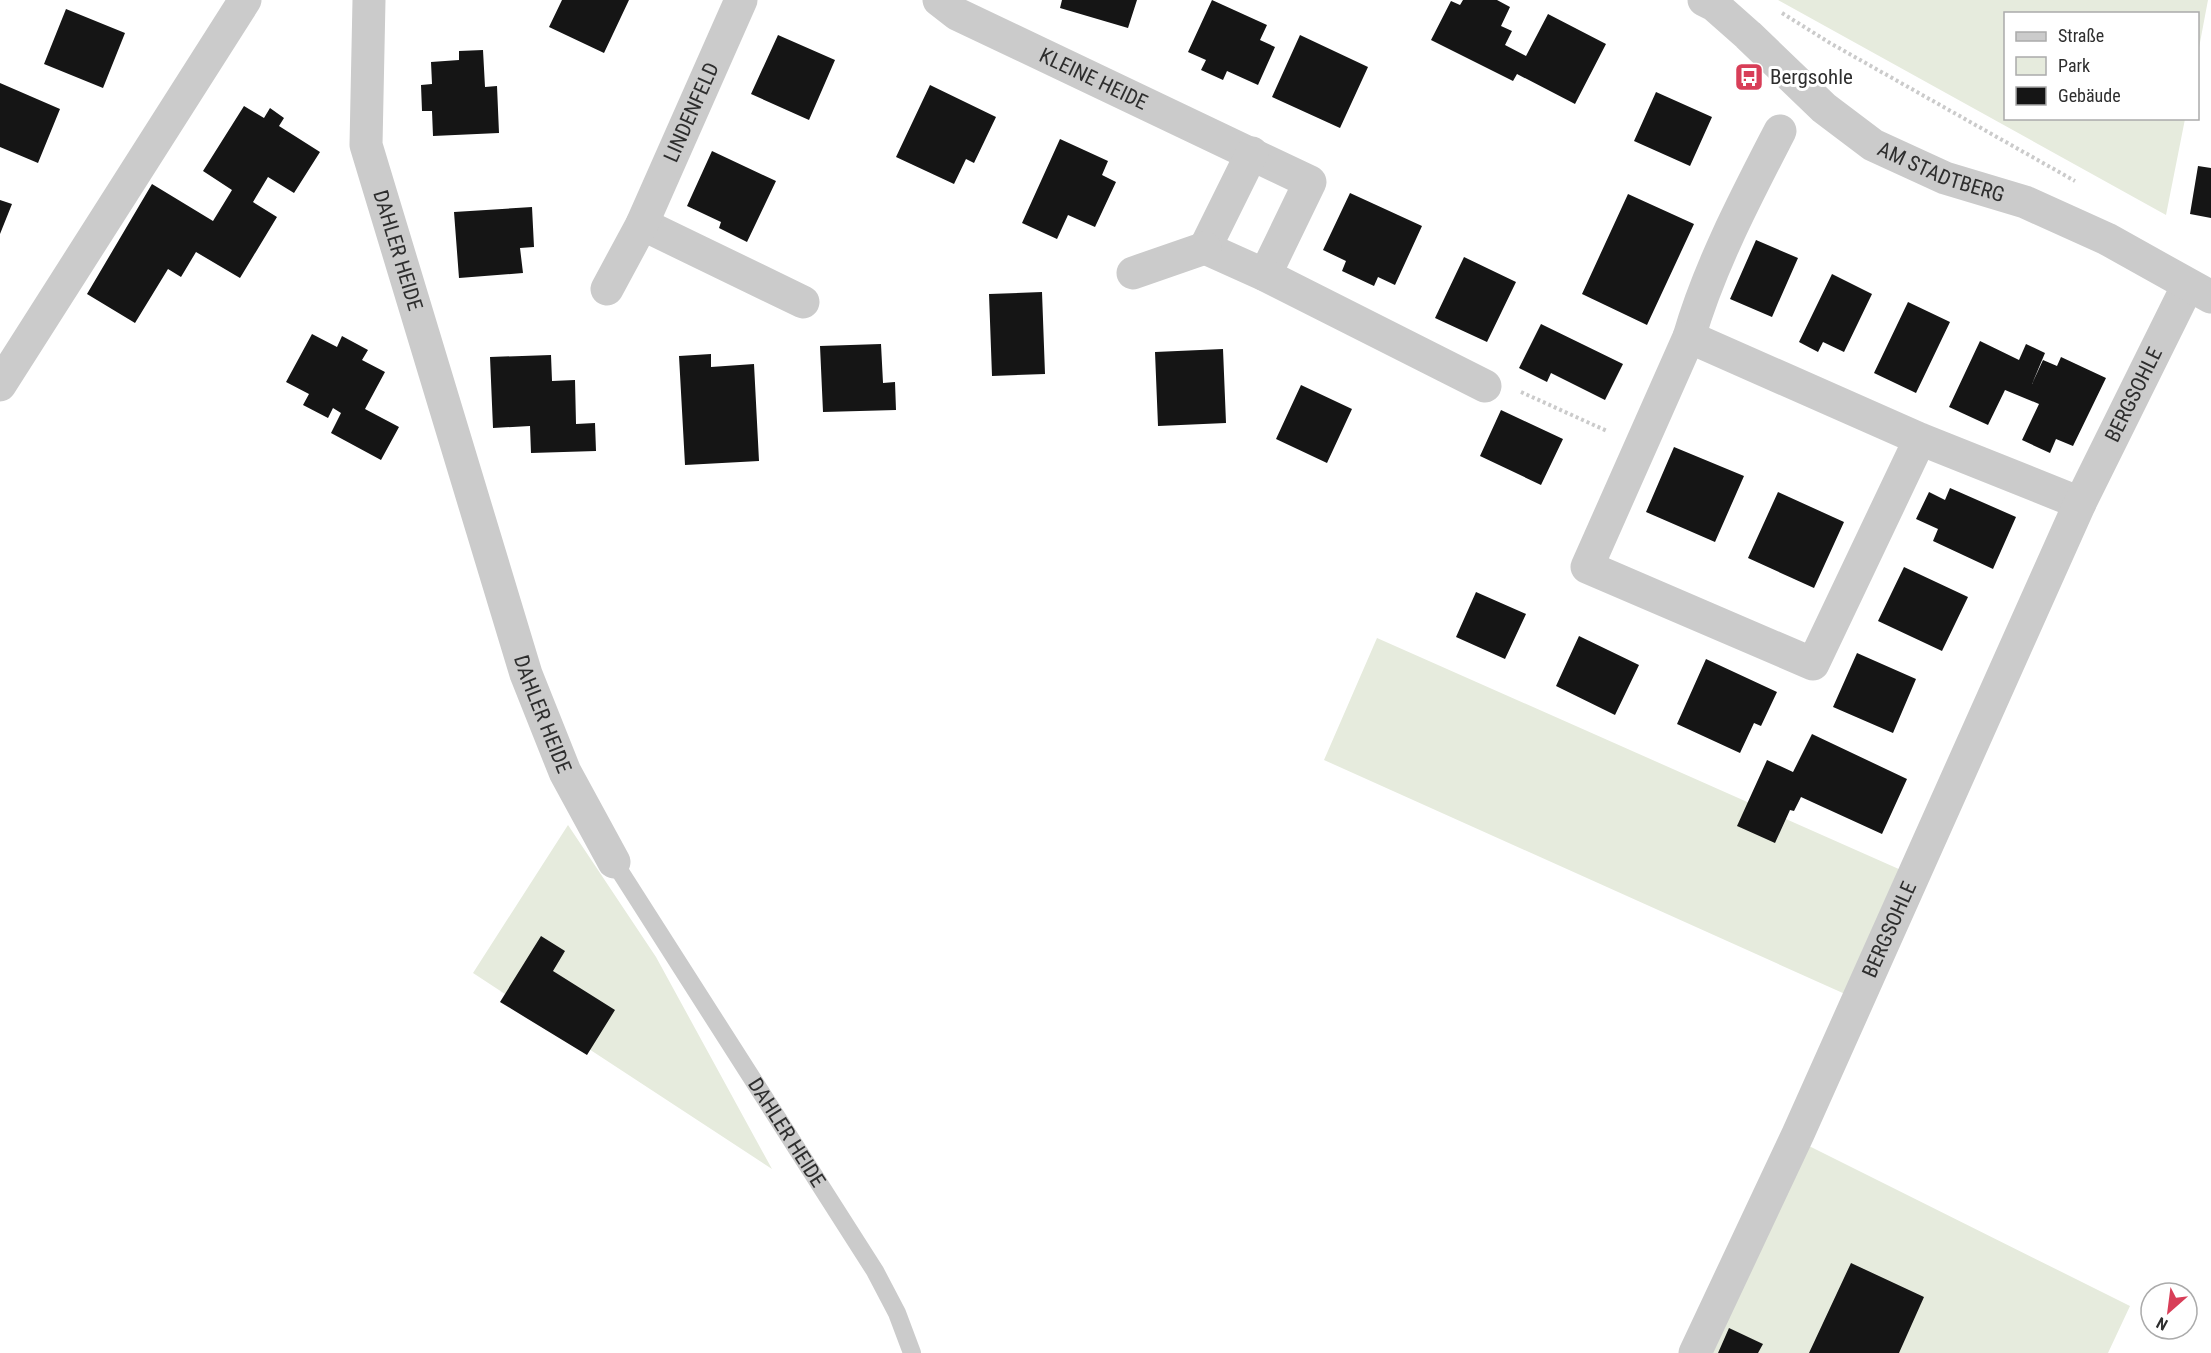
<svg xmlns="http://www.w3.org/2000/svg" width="2211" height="1353" viewBox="0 0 2211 1353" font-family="'Roboto Condensed',sans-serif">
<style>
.green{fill:#e6ebdd}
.building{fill:#151515}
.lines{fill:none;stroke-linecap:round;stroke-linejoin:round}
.path{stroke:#cbcbcb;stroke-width:4;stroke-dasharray:3 3;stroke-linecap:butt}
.service{stroke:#cbcbcb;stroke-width:18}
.minor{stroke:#cbcbcb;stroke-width:33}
.tertiary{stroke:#cbcbcb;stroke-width:33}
.labels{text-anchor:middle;stroke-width:6;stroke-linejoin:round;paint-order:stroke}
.poi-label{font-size:21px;fill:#2e2e2e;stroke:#fff;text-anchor:start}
.street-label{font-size:21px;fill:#2e2e2e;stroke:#fff}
</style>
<rect width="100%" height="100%" fill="#fff"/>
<path class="green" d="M1778,0H2208L2198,53V14H2006V118L2185,119L2166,215Z
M1377,638L1901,870L1845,994L1324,760Z
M568,825L656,957L772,1169L473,973Z
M1805,1144L2130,1306L2108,1353H1704Z"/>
<path class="building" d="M562,0H629L604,53L549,27Z
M1062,0H1137L1128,28L1060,8Z
M1212,0L1267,25L1260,40L1275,47L1258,85L1227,71L1223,80L1201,70L1206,60L1188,52Z
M1463,0H1497L1510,7L1501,26L1512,31L1505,45L1526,56L1548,14L1606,44L1575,104L1517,74L1513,81L1431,40L1451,1L1460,5Z
M66,9L125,33L103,88L44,64Z
M778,35L835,60L809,120L751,94Z
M1300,35L1368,67L1340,128L1272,97Z
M483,50L485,87L497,86L499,133L433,136L432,111H422L421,85L432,84L431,62L459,60V51Z
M0,83L60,109L38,163L0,147Z
M930,85L996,117L974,163L966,159L954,184L896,157Z
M1656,92L1712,117L1690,166L1634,141Z
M244,106L264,118L270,108L284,118L279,126L320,152L294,193L268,177L253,202L277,217L240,278L196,252L181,277L168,269L135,323L87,294L152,184L213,221L232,190L203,171Z
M1060,139L1108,161L1102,175L1116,182L1095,227L1068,215L1057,239L1022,223Z
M712,151L776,181L747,242L719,228L721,222L687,206Z
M2198,166L2211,168V218L2190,214Z
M1350,193L1422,226L1395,285L1378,277L1374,286L1342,271L1346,261L1323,250Z
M1628,194L1694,224L1647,325L1582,294Z
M0,200L12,204L0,234Z
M532,207L534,247L520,248L523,273L459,278L454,212Z
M1756,240L1798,258L1772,317L1730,299Z
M1464,257L1516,282L1487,342L1435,318Z
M1832,274L1872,294L1844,352L1823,342L1818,352L1799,342Z
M1042,292L1045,374L992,376L989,294Z
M1908,302L1950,322L1916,393L1874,373Z
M1541,324L1623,364L1605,400L1551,373L1547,382L1519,368Z
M312,334L337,347L342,336L368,350L362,360L385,372L365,409L399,427L381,460L331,433L341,413L333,408L328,418L303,405L309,394L286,382Z
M1980,341L2019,360L2026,344L2045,353L2032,384L2043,360L2057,366L2061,357L2106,378L2073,446L2056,439L2050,453L2022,440L2039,404L2005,390L1988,425L1949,407Z
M881,344L883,383L895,382L896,410L823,412L820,346Z
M1223,349L1226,423L1158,426L1155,352Z
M711,354V367L754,364L759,461L685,465L679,356Z
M551,355L552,381L575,380L576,424L595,423L596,451L531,453L530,426L493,428L490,357Z
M1301,385L1352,409L1327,463L1276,439Z
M1501,410L1563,439L1541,485L1480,456Z
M1674,447L1744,476L1715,542L1646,512Z
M1950,488L2016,517L1993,569L1933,541L1938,529L1916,519L1929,492L1945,500Z
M1778,492L1844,522L1814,588L1748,558Z
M1904,567L1968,597L1942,651L1878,621Z
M1476,592L1526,614L1505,659L1456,637Z
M1579,636L1639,665L1615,715L1556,686Z
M1857,653L1916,679L1893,733L1833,707Z
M1706,659L1777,692L1761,726L1754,723L1740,753L1677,724Z
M1812,734L1907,779L1882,834L1801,797L1794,811L1790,810L1775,843L1737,826L1767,760L1793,772Z
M541,936L565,951L553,971L615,1010L587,1055L500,1002Z
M1851,1263L1924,1297L1899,1353H1809Z
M1729,1328L1763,1344L1758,1353H1718Z"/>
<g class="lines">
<path class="path" d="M1782,13L1830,43L2075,181
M1521,392L1607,431"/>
<path class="service" id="s1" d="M614,862L875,1271L897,1313L912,1353"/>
<g class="minor">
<path id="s2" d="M369,0L366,145L526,674L565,772L614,862"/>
<path id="s3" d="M939,0L957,14L1310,182L1265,275"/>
<path d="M1252,153L1205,248L1265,275L1485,386"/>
<path d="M642,224L803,302"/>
<path d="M1133,273L1205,248"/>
<path id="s4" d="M607,289L642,224L741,0"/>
<path d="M1689,337C1710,265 1746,197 1780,131"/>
<path d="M0,385L245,0"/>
<path d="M1920,439L1813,664L1587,567L1689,337L1920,439L2080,503"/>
<path id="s5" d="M1695,1353L1798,1134L2080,503L2188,285"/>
</g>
<path class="tertiary" id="s6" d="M1704,0L1714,5L1748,35L1824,108L1873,145L1945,178L2025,202L2107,239L2211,297"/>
</g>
<defs>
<g id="bus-square" transform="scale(1.5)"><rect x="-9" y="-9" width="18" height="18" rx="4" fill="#d83e58" stroke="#fff"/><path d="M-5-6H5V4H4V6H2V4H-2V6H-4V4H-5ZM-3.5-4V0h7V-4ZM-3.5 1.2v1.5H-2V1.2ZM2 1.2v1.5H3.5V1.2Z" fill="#fff"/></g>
</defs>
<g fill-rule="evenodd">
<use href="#bus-square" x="1749" y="77"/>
</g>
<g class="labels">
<g class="poi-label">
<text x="1770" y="84">Bergsohle</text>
</g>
<g class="street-label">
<text dy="7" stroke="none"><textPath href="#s3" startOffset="174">KLEINE HEIDE</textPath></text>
<text dy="7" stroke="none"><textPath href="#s4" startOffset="196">LINDENFELD</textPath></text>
<text dy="7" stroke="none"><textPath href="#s6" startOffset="297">AM STADTBERG</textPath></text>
<text dy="7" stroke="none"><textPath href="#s2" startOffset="255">DAHLER HEIDE</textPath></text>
<text dy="7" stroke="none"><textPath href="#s5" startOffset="1054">BERGSOHLE</textPath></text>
<text dy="7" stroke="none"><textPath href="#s2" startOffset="741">DAHLER HEIDE</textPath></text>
<text dy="7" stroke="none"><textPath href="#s5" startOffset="466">BERGSOHLE</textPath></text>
<text dy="7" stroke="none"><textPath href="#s1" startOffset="321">DAHLER HEIDE</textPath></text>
</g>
</g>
<rect x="2004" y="12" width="195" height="108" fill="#ffffff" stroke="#ababab" stroke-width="1.5"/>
<rect x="2016" y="32" width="30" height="9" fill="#cbcbcb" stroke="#ababab" stroke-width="1.5"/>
<text x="2058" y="42" font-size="18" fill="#2e2e2e">Straße</text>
<rect x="2016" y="57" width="30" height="18" fill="#e6ebdd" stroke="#ababab" stroke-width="1.5"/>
<text x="2058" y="72" font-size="18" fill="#2e2e2e">Park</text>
<rect x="2016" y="87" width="30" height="18" fill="#151515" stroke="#ababab" stroke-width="1.5"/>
<text x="2058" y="102" font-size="18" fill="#2e2e2e">Gebäude</text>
<g transform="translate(2169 1311) rotate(208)"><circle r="28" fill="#ffffff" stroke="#ababab" stroke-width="1.5"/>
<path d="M0-4.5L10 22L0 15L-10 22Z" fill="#d83e58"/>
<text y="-9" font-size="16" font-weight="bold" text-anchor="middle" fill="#2e2e2e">N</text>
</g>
</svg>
